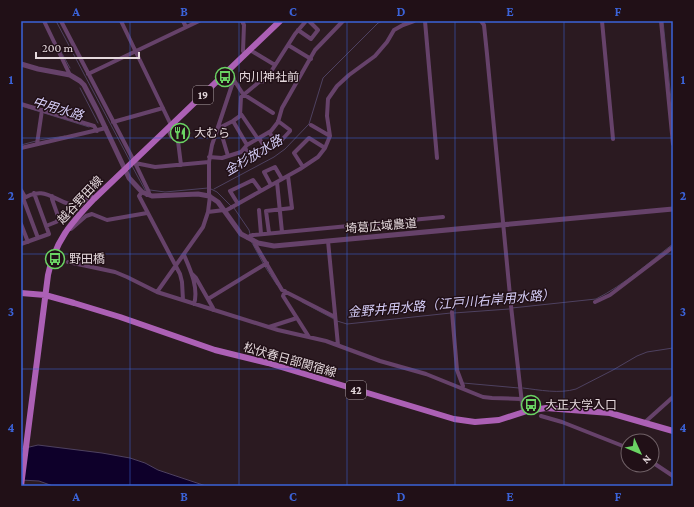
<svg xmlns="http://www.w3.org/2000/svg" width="694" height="507" viewBox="0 0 694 507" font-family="'Crimson Pro','Noto Sans JP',serif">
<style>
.water{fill:#0e002a;stroke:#4e4160}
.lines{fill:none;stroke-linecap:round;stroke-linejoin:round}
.stream{stroke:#4e4160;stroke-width:1}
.minor{stroke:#66426a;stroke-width:4}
.tertiary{stroke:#66426a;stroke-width:5}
.primary{stroke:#ac60b5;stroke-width:6}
.grid{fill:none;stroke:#3b63d9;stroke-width:1;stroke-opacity:0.55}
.labels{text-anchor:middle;stroke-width:3;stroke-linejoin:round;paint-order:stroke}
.shield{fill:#211017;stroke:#aa9da2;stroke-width:1}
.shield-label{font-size:11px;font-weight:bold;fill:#e5d9dd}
.poi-label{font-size:12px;fill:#e5d9dd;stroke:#211017;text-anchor:start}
.street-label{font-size:12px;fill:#e5d9dd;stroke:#211017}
.water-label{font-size:13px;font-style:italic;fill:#d5cdf7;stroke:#211017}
.neatline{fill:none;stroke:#3b63d9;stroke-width:1.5}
.grid-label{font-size:13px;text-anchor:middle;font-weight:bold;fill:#3b63d9}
</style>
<rect width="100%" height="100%" fill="#2b1a21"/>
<path class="water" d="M38,445L102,453L130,458L145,463L158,470L206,486H53L39,481L21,480V449Z"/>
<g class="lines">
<path class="stream" d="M56,21L130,161
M663,21L673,119
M58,46L70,68
M80,88L98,123
M21,106L41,112
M44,113L89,127
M39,140L65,136
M21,145L36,141
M132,166L145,190H146
M211,189L217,192L231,206
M214,189L274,157L285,149L309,124L323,78L378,23L382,21
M150,190L165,192L208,188
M234,208L249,230L250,234
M251,241L263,263
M264,265L277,285
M302,302L334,319
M512,308L596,299C624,285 648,263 673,244
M454,313L509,309
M337,321L347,324L451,313
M463,383L519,388
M523,388C540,390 559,394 576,389L613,370L637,356L647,352L673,348"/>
<path class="minor" d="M44,21L70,75
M61,21L136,165L148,190L149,193L147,195
M121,21L171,125
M183,21L186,27
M242,21L244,25L243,51L246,54
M425,21L437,158
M481,21L484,25L487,54L511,306L523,412
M602,21L613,139
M661,21L673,144
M298,30L311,39L318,30L309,21
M288,45L311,59
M250,50L275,65
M228,71L243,94L273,113
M88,74L199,21
M21,104L94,126L97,131
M241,114L258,139
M233,121L247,145
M113,122L163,108
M311,125L330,136
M168,129L171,136L178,141L181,165
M217,129L233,121L240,116L241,97L259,82L265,81L295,34L306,21
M220,129L228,156
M269,132L277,144H278L290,131V130L278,121
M37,144L42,110
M21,148L106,128
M245,148L252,159L267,151L259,138
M209,157L222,158L241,152L247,145L271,131L278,122L282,108L315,50L343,21
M135,163L155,167L209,162
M303,167L294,153L309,138L325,148
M277,182L282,232
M271,185L264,172L275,167L282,179
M21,190L25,197
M142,192L139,196L180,274L182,282L183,300
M209,196V162L212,145L234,79
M23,198L38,238
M21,200C47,182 55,205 79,206L90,195L94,199
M238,204L230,191L253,180L261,191
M259,210L261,234
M225,211L300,169L318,157L325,148L330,136L327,116L328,99L337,86L349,75L375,56L387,42L394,30L403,25L414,21
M208,212L224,210
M21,224L28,242
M46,226L56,222L59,219L52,199V196
M67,229H71L86,216L92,214L107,220L147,213
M269,233L266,211L292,208L288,176
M248,238L250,236L253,235L443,217
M328,241L338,345
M256,242L255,244L282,290L335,317
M21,244L49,234L34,193
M184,255C190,269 199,288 194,304
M68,262L115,272L127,277L157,292L278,330L326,341L380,361L426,374L483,397L492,398L521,399
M192,274L196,278L213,308V310
M285,291L283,296L309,337
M157,292L203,227L208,212L210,196
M208,299L267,263
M595,302L610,295L673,247
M452,312L457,370L463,386L462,388
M269,327L297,318
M541,416L562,422L628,448
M644,423L673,397
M652,462L673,476"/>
<path class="tertiary" d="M21,64L38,69L70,75L80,81L84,85L97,110L129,178L142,192L152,196L198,194L209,196L218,202L241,234L258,243L274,246L673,209"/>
<path class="primary" d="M21,293L45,295L74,303L120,317L215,350L268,363L454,419L475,422L499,420L527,411L546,408L610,413L673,431
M21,486L48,275C55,241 71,223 94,199L280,21"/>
</g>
<path class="grid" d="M130,21V486M239,21V486M347,21V486M455,21V486M564,21V486M21,138H673M21,254H673M21,369H673"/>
<defs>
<g id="bus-ring" transform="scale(1)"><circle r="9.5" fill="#211017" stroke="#6ad363" stroke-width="1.5"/><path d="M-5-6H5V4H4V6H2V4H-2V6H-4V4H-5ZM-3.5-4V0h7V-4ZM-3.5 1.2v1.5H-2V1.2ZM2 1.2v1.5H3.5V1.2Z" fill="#6ad363"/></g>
<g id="restaurant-ring" transform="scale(1)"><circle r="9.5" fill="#211017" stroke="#6ad363" stroke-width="1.5"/><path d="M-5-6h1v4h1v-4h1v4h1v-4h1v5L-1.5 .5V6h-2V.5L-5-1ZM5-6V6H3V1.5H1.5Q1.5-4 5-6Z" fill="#6ad363"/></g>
</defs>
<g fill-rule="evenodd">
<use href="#bus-ring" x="225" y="77"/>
<use href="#restaurant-ring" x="180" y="133"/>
<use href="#bus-ring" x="55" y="259"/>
<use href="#bus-ring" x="531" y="405"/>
</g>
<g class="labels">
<g class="shield">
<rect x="193" y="86" width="20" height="18" rx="3"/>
<rect x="346" y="381" width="20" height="18" rx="3"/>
</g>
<g class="shield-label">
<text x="203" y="99">19</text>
<text x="356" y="394">42</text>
</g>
<g class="poi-label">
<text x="239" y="81">内川神社前</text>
<text x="194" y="137">大むら</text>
<text x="69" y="263">野田橋</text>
<text x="545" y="409">大正大学入口</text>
</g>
<g class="street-label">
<text transform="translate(80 200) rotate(-47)" y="4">越谷野田線</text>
<text transform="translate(381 226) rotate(-5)" y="4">埼葛広域農道</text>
<text transform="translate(290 360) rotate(16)" y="4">松伏春日部関宿線</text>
</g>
<g class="water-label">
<text transform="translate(58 108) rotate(17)" y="5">中用水路</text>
<text transform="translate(253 155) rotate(-31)" y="5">金杉放水路</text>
<text transform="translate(451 303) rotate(-5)" y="5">金野井用水路（江戸川右岸用水路）</text>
</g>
</g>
<rect width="694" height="507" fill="none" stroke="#211017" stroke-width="44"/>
<g transform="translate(640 453) rotate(134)"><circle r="19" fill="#211017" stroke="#6f6066"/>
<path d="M0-3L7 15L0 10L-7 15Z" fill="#6ad363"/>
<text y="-6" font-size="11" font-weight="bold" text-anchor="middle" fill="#e5d9dd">N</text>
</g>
<path d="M36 52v6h103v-6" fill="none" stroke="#e5d9dd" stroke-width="2"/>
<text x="42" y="52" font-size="12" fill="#e5d9dd" stroke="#211017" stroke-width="3" paint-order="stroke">200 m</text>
<rect x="22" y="22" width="650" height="463" class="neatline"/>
<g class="grid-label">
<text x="76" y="16">A</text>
<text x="184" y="16">B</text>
<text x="293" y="16">C</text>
<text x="401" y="16">D</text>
<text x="510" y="16">E</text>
<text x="618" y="16">F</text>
<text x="11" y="84">1</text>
<text x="683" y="84">1</text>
<text x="11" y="200">2</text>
<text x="683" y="200">2</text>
<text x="11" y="316">3</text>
<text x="683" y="316">3</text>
<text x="11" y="432">4</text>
<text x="683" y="432">4</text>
<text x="76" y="501">A</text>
<text x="184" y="501">B</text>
<text x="293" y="501">C</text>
<text x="401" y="501">D</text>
<text x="510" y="501">E</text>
<text x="618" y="501">F</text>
</g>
</svg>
